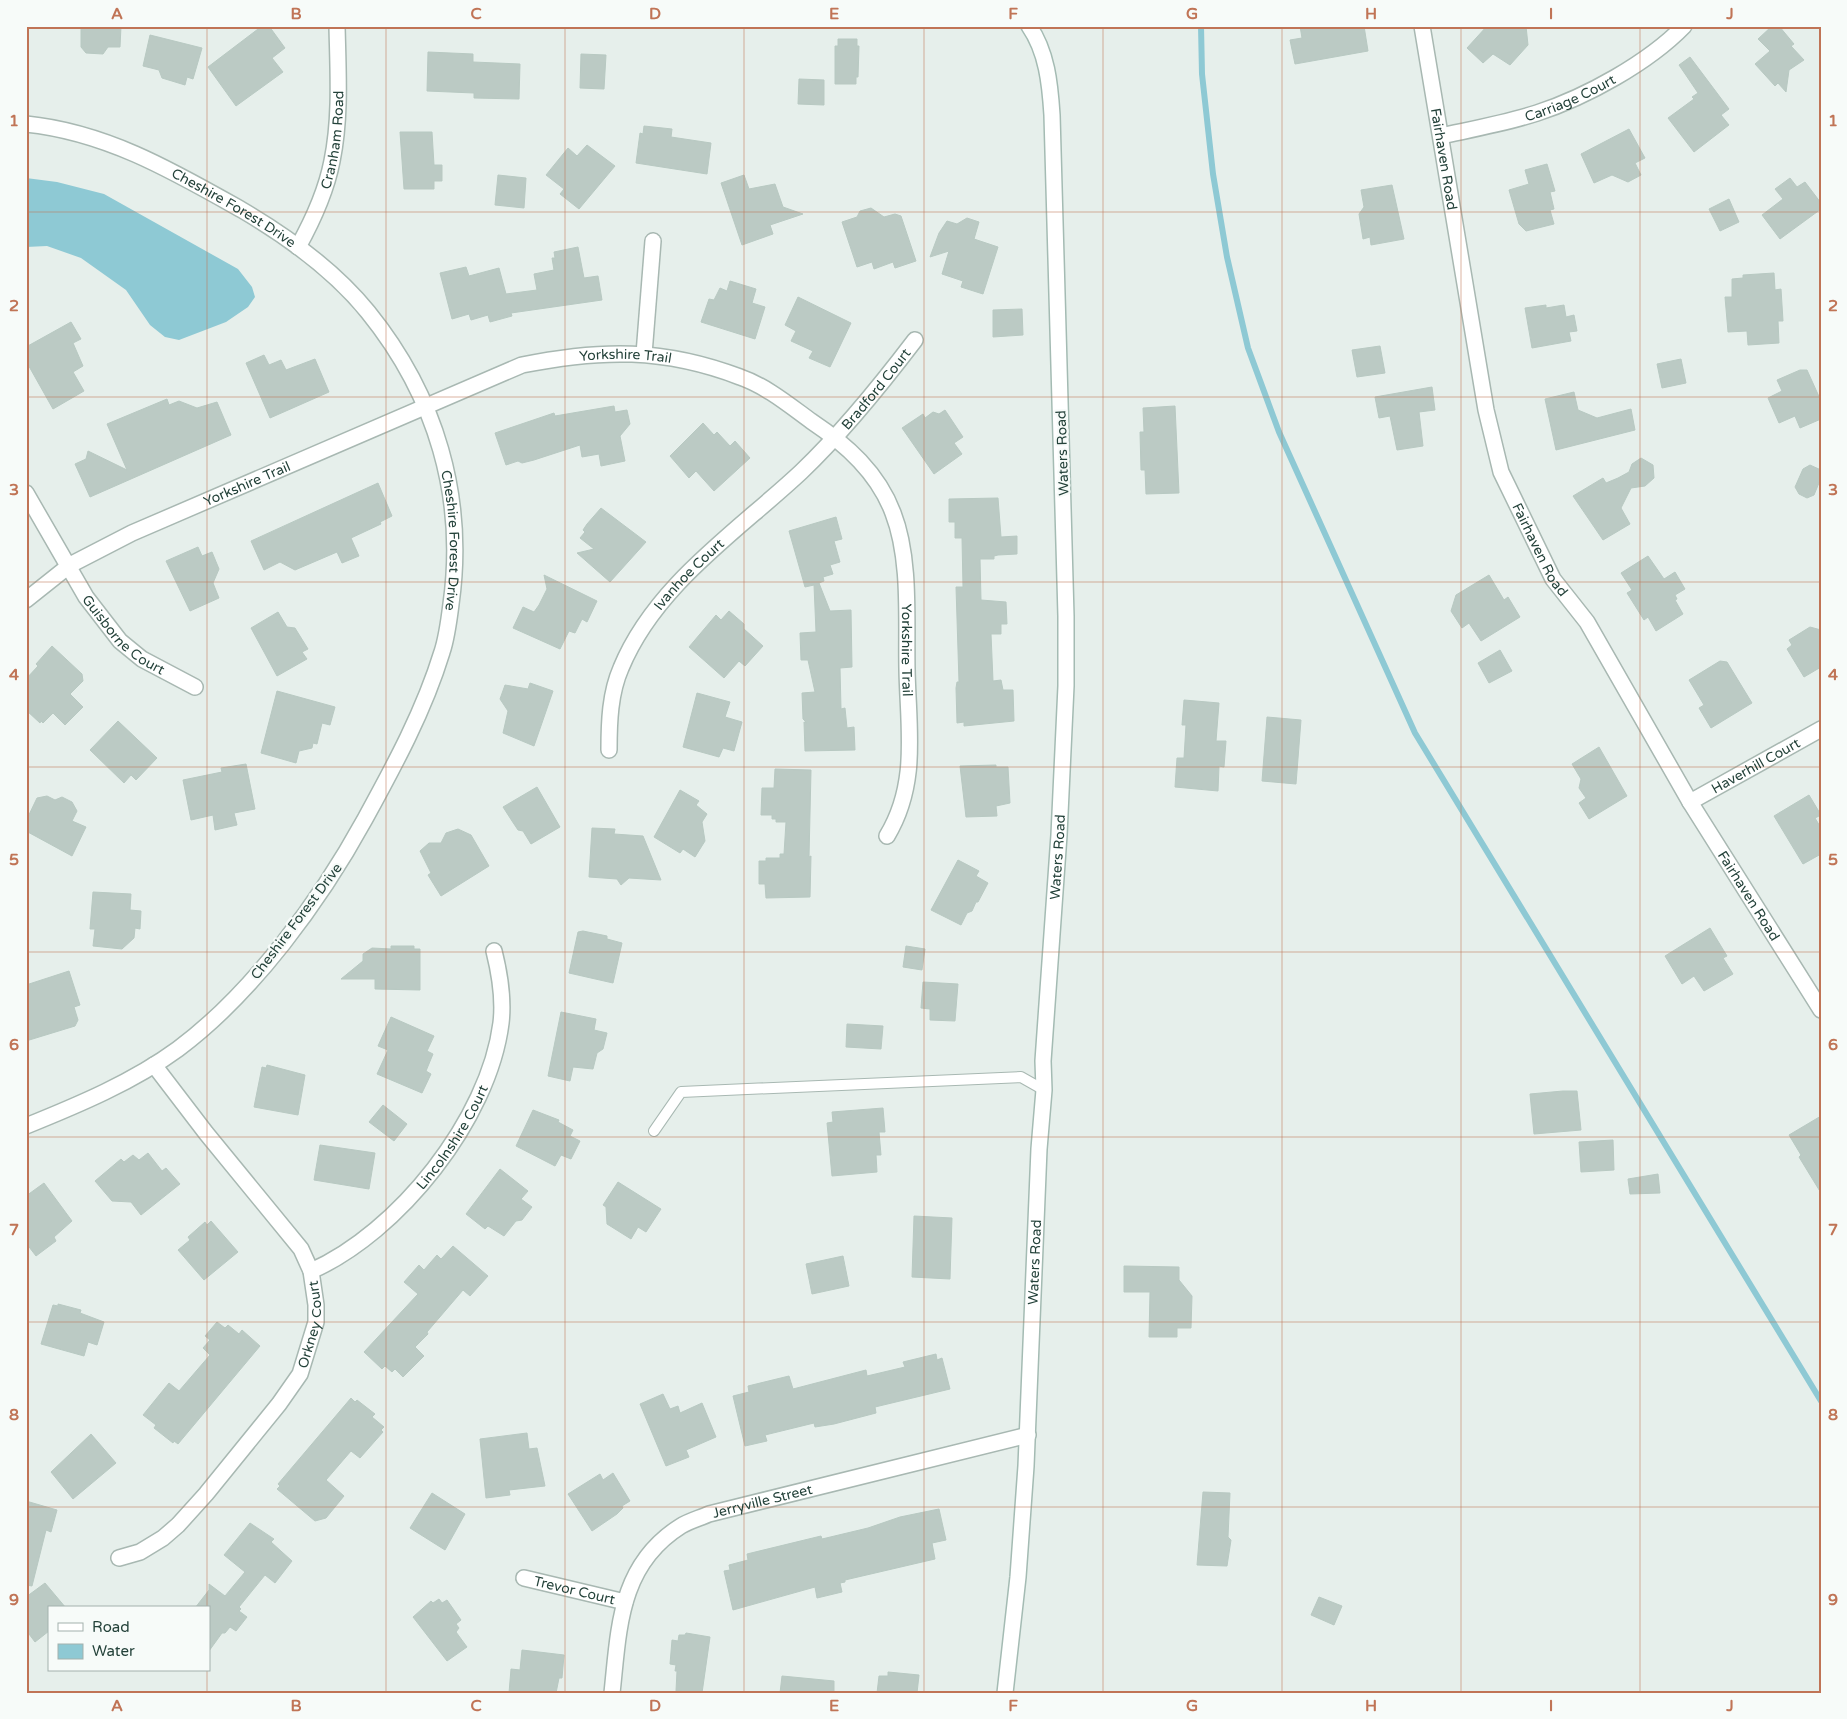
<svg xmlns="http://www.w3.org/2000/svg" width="1847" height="1719" viewBox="0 0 1847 1719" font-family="'Varela Round',sans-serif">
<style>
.water{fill:#8ec9d4}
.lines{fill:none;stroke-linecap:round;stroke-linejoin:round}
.stream{stroke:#8ec9d4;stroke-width:6}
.building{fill:#bbcac4;stroke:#b8c9c2}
.lane-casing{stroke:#a8b8b2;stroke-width:12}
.street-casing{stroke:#a8b8b2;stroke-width:18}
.secondary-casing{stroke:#a4bbb3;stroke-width:18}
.lane{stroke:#fff;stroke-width:10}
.street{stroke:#fff;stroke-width:15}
.secondary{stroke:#fff;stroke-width:15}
.grid{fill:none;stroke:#c07456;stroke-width:1;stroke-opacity:0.55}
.labels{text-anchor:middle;stroke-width:4.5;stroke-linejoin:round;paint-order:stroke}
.street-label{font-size:14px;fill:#24423a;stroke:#f7fbf9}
.neatline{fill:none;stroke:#c07456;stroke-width:2}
.grid-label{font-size:16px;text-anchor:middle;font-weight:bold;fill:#c07456}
</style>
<rect width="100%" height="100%" fill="#e6efeb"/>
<path class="water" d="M26,178L57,182L104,194L238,269L252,287L255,297L248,307L226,322L179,340L165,337L150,325L126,290L81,258L47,246L26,247Z"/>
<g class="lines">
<path class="stream" d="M1201,26L1202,74L1213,174L1227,257L1248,348L1279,432L1415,733L1821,1401"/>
</g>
<path class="building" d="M81,26H121L120,47H108L103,54L86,53L81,47Z
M262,26H269L285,48L272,58L283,72L236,106L208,67Z
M1300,26H1364L1368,51L1295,64L1290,40L1302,38Z
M1487,26H1526L1528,45L1510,65L1493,54L1483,63L1467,48Z
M1772,26H1779L1794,44L1791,46L1804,60L1789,70L1786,92L1778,83L1775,86L1755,64L1770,51L1758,39Z
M150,35L202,48L193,79L187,77L185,85L162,78L159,70L143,66Z
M838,39H857V46H859L858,77H856V84H835V46H838Z
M428,52L473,54V62L520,64L519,99L474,98V93L427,91Z
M581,54L606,55L604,89L580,88Z
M1690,57L1729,109L1721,115L1729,125L1694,152L1668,118L1694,99L1692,97L1698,93L1679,65Z
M799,79L824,80V105L798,104Z
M644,126L672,129L671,137L711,143L707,174L636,163L640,133L643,134Z
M1629,129L1645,158L1635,163L1641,175L1628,182L1612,175L1594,183L1581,154Z
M400,132H432L434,165H442V181H434V189H404Z
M587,145L615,166L579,209L560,194L564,189L546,175L568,148L577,156Z
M1547,164L1555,191L1550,192L1554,209L1550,210L1554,224L1526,231L1519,224L1509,190L1529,184L1525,170Z
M498,175L526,178L524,208L495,205Z
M744,175L749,189L775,184L783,207L803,214L770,225L773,234L742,245L721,183Z
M1790,178L1797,187L1805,182L1821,203V209L1780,239L1762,215L1783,199L1775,189Z
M1392,185L1404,239L1371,245L1370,237L1363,239L1359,214L1364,207L1361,190Z
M1729,199L1739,222L1720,231L1709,209Z
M871,208L884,217L895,214L901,216L916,261L895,268L893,262L874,269L872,262L857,267L842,222L857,217L860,211Z
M967,218L979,222L974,239L998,247L983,294L961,287L963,281L942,274L949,251L930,257L939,233L947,221L957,224Z
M578,247L584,278L598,276L602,300L511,313L512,316L490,322L488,315L471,320L469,314L452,319L440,273L466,267L469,276L499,268L506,294L537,290L534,274L554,270L552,258H555L554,252Z
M1774,273L1775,290L1781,289L1783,321H1778L1779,343L1748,345L1747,331L1728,332L1725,297H1732V279L1743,278V275Z
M730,281L756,289L752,303L765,307L755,339L701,322L709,299L714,300L720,288L727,291Z
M798,297L851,323L830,367L809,358L813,351L791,341L796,331L785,325Z
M1546,305V308L1564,305L1566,317L1574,315L1577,331L1569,332L1571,341L1532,348L1525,308Z
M1022,309L1023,335L993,337V310Z
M71,322L81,339L73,343L83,366L73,372L84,391L53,409L26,361V347Z
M1380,346L1385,373L1357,377L1352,350Z
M264,355L269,365L281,360L286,370L315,359L329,392L270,418L246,363Z
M1681,359L1686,383L1662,388L1657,364Z
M1800,370H1807L1821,401V419L1800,428L1795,416L1779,423L1768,398L1782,391L1777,380Z
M1432,387L1435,410L1419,412L1423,446L1397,450L1390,416L1379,418L1375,397Z
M1574,392L1578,410L1597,418L1631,409L1635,430L1556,450L1545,399Z
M167,399L169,405L179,401L197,408L217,402L231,435L90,497L75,464L86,459L88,451L127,470L107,424Z
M614,406L615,412L627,410L630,424L620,436L625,461L601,466L599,454L582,457L580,445L534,460L522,463L518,461L506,465L495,433L554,413L555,416Z
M1175,406L1179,493L1146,494L1145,470H1141L1140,432H1144L1143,408Z
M945,410L963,437L954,443L962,454L934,474L902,428L923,414L925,418L933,412L939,414Z
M703,423L714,435L717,432L730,446L735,441L750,458L714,491L696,471L689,478L670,456Z
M1641,458L1653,465L1654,478L1645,486L1631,488L1621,508L1630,524L1603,540L1573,496L1603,478L1606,483L1618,478L1629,472L1632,464Z
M1810,465L1821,470V478L1814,495L1807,498L1799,494L1795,487L1803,469Z
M378,483L392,516L380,522L381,524L351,538L359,556L342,563L337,552L295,570L280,562L264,570L251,541Z
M998,498L1001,537L1017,536V554L998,555L994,556V559H980L981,600L1006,602L1007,624H1001V634H991L993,681L1001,680L1003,690H1013L1014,721L964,726V722L957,723L956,688L957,682H959L956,587H963L962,538H955V522H949V499Z
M601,508L646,542L610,582L577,553L594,549L580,538L585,532L583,530L587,524Z
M836,517L842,539L834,541L840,562L830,565L833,574L823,577L824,581L819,583L830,611L851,610L852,667L840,668L841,709L845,708L847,728L854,727L855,750L805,751L804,722L807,723L803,719L802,693L815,692L808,660H801L800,633L816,632L814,585L805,587L789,531Z
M198,547L202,556L212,552L219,569L213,583L219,598L190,611L166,561Z
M1648,556L1664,579L1675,572L1685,589L1675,595L1677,599L1675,600L1683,614L1656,631L1648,617L1644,620L1627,593L1632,590L1621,573Z
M544,575L597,601L587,622L582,619L575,633L569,631L560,649L513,628L523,607L534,612L539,605L547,589Z
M1489,575L1504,600L1508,597L1520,617L1481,641L1469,623L1462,628L1451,611L1456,595Z
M729,611L744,624V629L763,646L745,666L739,661L724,678L689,647L716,615L721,620Z
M278,612L287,627L295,628L308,649L302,652L307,659L277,676L251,628Z
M1810,627L1821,630V667L1804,677L1787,649L1792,645L1789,640Z
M52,646L82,674L83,681L70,694L83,707L65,725L53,713L43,723L41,721L40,723L26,710V679L38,666L36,664Z
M1500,650L1512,671L1489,683L1478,663Z
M1720,661L1727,662L1752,703L1711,728L1699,708L1704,705L1689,680Z
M530,683L553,691L534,746L503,733L508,711L500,699L505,685L528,689Z
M277,691L335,707L330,725L322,723L317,744L313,743L312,748L299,751L296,763L261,753Z
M697,693L730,702L725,717L742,722L734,751L723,748L719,757L683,747Z
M1184,700L1219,703L1216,741H1226L1224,767L1219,766L1218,791L1175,787L1177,758H1184L1186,725H1182Z
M1267,717L1301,720L1296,784L1262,781Z
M118,721L157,758L136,780L131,775L124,783L90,750Z
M1599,747L1627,796L1589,819L1579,803L1586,798L1579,788L1581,779L1572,764Z
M246,764L255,809L234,813L237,825L215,830L213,815L191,820L183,780L222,772L221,768Z
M996,765V767H1008L1010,803L996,806L997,816L966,817L960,766Z
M775,769L811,770L809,857L811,856L810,897L766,898L765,884H759V861H766V858H780V854H784L786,822H776V819H772V815H761L762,788H774Z
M537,787L560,827L531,844L523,831L518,830L512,821L503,807Z
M680,790L699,801L696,805L707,814L702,822L705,841L695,857L683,849L680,853L654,837Z
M1809,795L1821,815L1815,818L1821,828V854L1803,864L1774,816Z
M47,796L55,800L62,797L72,802L77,811L72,821L86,827L72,856L26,831V821L37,798Z
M592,828L615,829L614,834L643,836L661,880L629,878L621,885L617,879L589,877Z
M458,829L471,835L489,866L441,896L428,875L431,873L420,851L429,843H441L446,833Z
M958,860L979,871L976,876L988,883L978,902H976L972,911L967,913L961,925L931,910Z
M93,892L131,894L130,910L141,911L140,929L135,928L134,938L122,949L93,946L95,929H90Z
M1710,928L1727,956L1723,958L1733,974L1704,991L1694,976L1682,984L1665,956Z
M583,931L607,936V939L622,943L613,983L569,973L578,932Z
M391,946H414V949H420V990L375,989V979H341L363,961V954L372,948L391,949Z
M906,946L925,949L922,970L903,967Z
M69,971L80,1005L74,1007L78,1020L75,1026L26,1041V985Z
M923,982L958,984L955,1021L930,1020V1009L921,1008Z
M561,1012L596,1019L594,1030L607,1033L603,1049L597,1053L593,1069L573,1067L570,1081L548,1076Z
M391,1017L434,1036L427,1051L433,1054L426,1071L431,1074L422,1093L377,1074L388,1050L378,1046Z
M847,1024L883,1026L881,1049L846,1047Z
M267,1065L305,1075L298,1115L254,1107L262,1067L266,1068Z
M1563,1091H1577L1581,1130L1534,1134L1530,1094Z
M383,1105L407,1124L394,1141L369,1122Z
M883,1108L885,1132H879L881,1155H876L877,1172L832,1176L827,1123L833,1122L832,1112Z
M533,1110L559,1120L558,1122L573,1130L570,1136L580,1141L571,1159L561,1155L555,1166L516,1146Z
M1821,1116V1193L1799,1157L1801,1155L1789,1135Z
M1613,1140L1614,1170L1581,1172L1579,1142Z
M320,1145L375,1153L369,1189L314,1180Z
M148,1153L162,1171L166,1168L180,1184L141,1215L131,1202L112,1201L95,1181L121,1159L124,1162L133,1155L139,1160Z
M500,1169L528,1191L521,1199L532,1207L522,1220L516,1221L504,1236L488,1226L485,1229L466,1214Z
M1658,1174L1660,1193L1630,1194L1628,1179Z
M618,1182L661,1209L646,1232L638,1227L631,1239L607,1224L606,1207L603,1205Z
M44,1183L72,1221L54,1237L56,1241L36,1256L26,1243V1196Z
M914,1216L952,1218L950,1279L912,1277Z
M211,1221L238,1252L204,1280L178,1250L190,1240L188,1237L205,1222L207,1225Z
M453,1246L488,1276L470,1296L463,1290L427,1332L428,1334L415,1347L424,1356L403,1377L395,1369L392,1372L385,1366L382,1369L364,1352L418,1294L404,1282L419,1265L424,1270L437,1255L441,1259Z
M843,1256L849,1286L812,1294L806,1264Z
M1124,1266L1179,1267V1280L1192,1296L1191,1328H1177V1337H1149L1150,1292H1124Z
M58,1304L81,1310L80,1313L104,1322L97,1345L88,1342L84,1356L41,1344L53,1305L58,1306Z
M217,1322L225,1328L228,1325L239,1334L242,1330L260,1346L178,1444L174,1441L173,1443L154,1428L156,1425L143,1415L169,1383L179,1391L210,1355L203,1348L210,1340L205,1336Z
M936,1354L937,1360L942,1358L950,1389L875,1407L876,1413L834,1424L815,1427L814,1423L765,1435L767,1441L745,1446L733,1396L749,1392L748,1386L789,1376L793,1389L866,1370L867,1376L905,1367L903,1362Z
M663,1394L670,1409L678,1406L680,1413L702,1403L716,1437L686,1450L689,1457L666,1466L640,1404Z
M351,1398L355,1402L357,1400L375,1414L372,1417L384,1427L381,1430L383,1432L360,1458L351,1451L326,1480L344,1496L326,1518L315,1521L277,1489L280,1486L278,1484Z
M527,1433L529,1449L537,1448L545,1486L509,1490L510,1495L486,1498L480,1439Z
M91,1434L116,1463L73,1499L51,1472Z
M613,1473L630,1501L622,1506L623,1508L617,1514L592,1531L568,1494L600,1474L603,1480Z
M1203,1492L1230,1493L1228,1537L1231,1540L1227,1566L1197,1565Z
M432,1493L465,1514L445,1550L410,1528Z
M26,1501L57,1510L51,1532L46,1530L32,1586L26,1585Z
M939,1509L946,1540L932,1543L935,1559L845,1580V1582L840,1583L842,1592L817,1598L815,1587L733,1610L724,1571L730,1570L729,1565L748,1560L747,1554L821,1536L822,1539L868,1528L900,1517Z
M250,1523L274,1539L271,1542L292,1561L275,1583L265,1575L239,1607L241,1609L239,1611L247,1617L236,1631L230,1627L225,1633H222L209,1651V1608H195L209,1590V1584L225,1596L245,1572L224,1555Z
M45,1583L66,1608H49V1631L35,1642L26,1630V1597Z
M1319,1597L1342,1606L1334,1625L1311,1615Z
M439,1599L442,1603L447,1600L461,1620L456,1624L459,1628L456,1632L467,1647L447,1661L413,1617L431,1601L433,1603Z
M686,1633L710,1637L702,1693L676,1691L677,1671H675L676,1665L670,1664L672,1640L678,1641L679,1635H685Z
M522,1650L564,1655L562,1678H559L556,1693H509L511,1669L520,1670Z
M888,1672L919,1675L917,1693H877L879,1676H888Z
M782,1676L834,1681V1693H780Z"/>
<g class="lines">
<g class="lane-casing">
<path id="lane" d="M654,1131L681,1092L1021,1077L1044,1090"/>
</g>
<g class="street-casing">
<g id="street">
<path id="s1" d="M1422,26L1486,410L1501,472L1553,579L1587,622L1690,802L1821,1010"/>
<path id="s2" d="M26,124C106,132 173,171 242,210C288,237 334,270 368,312C436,396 466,497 451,604C449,620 447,637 442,652C424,711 394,766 365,819C320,901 253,993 178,1049C133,1082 78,1105 26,1126"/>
<path id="s3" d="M1441,136C1473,129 1506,123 1537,113C1586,97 1648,63 1684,26"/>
<path id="s4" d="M298,247C313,220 326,192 332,161C341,117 338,71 337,26"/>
<path d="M644,354L653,241"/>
<path id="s5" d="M26,493L86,597L120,641L142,659L195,687"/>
<path id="s6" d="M26,600L70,565L132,533L522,365C601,349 664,348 740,377C766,386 789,405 811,421C847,445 878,473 893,513C911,559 906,621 907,669C908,728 919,783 887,836"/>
<path id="s7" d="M609,750C609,722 610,693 621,668C655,585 738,531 801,472C843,432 880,386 915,340"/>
<path id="s8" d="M1690,802L1821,729"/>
<path id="s9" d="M311,1271C398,1233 489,1119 501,1023C504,998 500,975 494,951"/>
<path id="s10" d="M119,1558L140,1552L163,1538L178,1525L206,1494L279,1404L300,1374L316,1322V1305L311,1271L301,1249L206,1133L154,1065"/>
<path id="s11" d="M524,1578L625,1602"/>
<path id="s12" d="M612,1693C619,1628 619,1565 681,1526C689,1521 700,1518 709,1514L1028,1435"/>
</g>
</g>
<g class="secondary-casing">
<g id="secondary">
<path id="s13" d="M1005,1693L1018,1577L1026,1466L1039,1149L1044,1090L1043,1061L1059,835L1066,686V616L1052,115C1050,84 1047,52 1029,26"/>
</g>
</g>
<use href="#lane" class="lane"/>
<use href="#street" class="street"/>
<use href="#secondary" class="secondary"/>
</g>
<path class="grid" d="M207,26V1608M386,26V1693M565,26V1693M744,26V1693M924,26V1693M1103,26V1693M1282,26V1693M1461,26V1693M1640,26V1693M26,212H1821M26,397H1821M26,582H1821M26,767H1821M26,952H1821M26,1137H1821M26,1322H1821M26,1507H1821M207,1670V1693"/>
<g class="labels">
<g class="street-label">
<text dy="5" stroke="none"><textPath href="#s3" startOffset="135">Carriage Court</textPath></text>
<text dy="5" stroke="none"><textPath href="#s4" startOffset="114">Cranham Road</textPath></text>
<text dy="5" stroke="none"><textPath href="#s1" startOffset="135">Fairhaven Road</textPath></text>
<text dy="5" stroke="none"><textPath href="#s2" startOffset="226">Cheshire Forest Drive</textPath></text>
<text dy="5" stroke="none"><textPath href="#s6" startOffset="655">Yorkshire Trail</textPath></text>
<text dy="5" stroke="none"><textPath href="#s7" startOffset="464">Bradford Court</textPath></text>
<text transform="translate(1062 453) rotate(-92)" y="5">Waters Road</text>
<text dy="5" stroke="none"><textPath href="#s6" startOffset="251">Yorkshire Trail</textPath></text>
<text dy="5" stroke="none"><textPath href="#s2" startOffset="646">Cheshire Forest Drive</textPath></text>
<text dy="5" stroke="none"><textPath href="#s1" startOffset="540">Fairhaven Road</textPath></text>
<text dy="5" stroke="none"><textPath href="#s7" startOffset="200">Ivanhoe Court</textPath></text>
<text dy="5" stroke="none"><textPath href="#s5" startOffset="174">Guisborne Court</textPath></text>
<text dy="5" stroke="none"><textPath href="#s6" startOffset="1120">Yorkshire Trail</textPath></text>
<text dy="5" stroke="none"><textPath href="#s8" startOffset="75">Haverhill Court</textPath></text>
<text dy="5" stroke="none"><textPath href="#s13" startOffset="838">Waters Road</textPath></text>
<text dy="5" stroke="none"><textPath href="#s1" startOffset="945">Fairhaven Road</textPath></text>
<text transform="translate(296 921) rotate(-53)" y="5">Cheshire Forest Drive</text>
<text dy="5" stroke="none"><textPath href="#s9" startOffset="198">Lincolnshire Court</textPath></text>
<text dy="5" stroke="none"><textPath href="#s13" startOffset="432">Waters Road</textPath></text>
<text dy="5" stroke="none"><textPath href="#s10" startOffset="314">Orkney Court</textPath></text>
<text dy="5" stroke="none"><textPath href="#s12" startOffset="274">Jerryville Street</textPath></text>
<text dy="5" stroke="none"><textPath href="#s11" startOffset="52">Trevor Court</textPath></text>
</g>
</g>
<rect width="1847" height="1719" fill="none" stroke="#f7fbf9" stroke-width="55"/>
<rect x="48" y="1606" width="162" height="65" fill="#f7fbf9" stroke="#a3b1ad"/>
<rect x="58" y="1623" width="25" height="8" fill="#ffffff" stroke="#a3b1ad"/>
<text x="92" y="1632" font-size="15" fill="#24423a">Road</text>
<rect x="58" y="1644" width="25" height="15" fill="#8ec9d4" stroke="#a3b1ad"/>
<text x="92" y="1656" font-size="15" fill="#24423a">Water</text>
<rect x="28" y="28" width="1792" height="1664" class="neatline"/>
<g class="grid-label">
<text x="117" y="19">A</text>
<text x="296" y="19">B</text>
<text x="476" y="19">C</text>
<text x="655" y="19">D</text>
<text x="834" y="19">E</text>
<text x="1013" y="19">F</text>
<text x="1192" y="19">G</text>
<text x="1371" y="19">H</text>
<text x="1551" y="19">I</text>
<text x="1730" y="19">J</text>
<text x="14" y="126">1</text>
<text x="1833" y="126">1</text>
<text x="14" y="311">2</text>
<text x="1833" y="311">2</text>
<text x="14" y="495">3</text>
<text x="1833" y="495">3</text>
<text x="14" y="680">4</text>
<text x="1833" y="680">4</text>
<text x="14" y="865">5</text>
<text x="1833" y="865">5</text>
<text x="14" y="1050">6</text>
<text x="1833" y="1050">6</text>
<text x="14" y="1235">7</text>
<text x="1833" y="1235">7</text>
<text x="14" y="1420">8</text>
<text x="1833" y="1420">8</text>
<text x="14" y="1605">9</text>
<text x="1833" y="1605">9</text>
<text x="117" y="1711">A</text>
<text x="296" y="1711">B</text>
<text x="476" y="1711">C</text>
<text x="655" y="1711">D</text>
<text x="834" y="1711">E</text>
<text x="1013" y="1711">F</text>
<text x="1192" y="1711">G</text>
<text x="1371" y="1711">H</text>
<text x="1551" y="1711">I</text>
<text x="1730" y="1711">J</text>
</g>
</svg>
